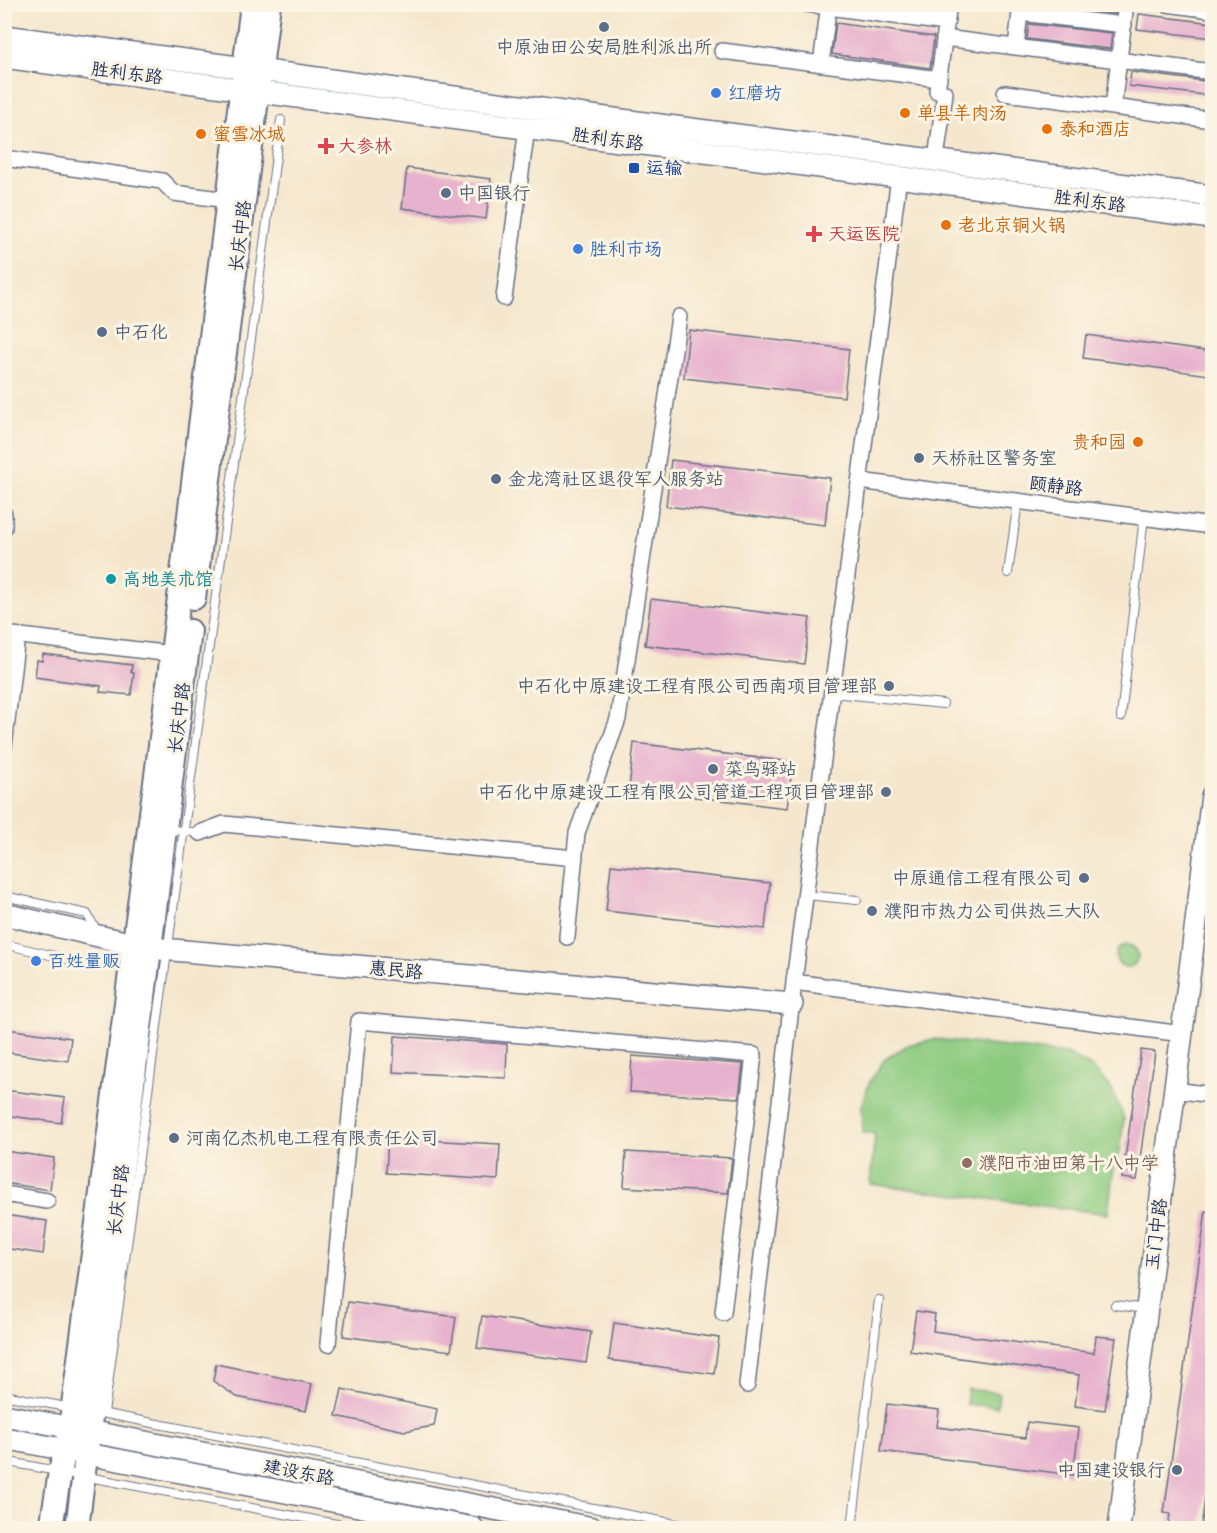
<svg xmlns="http://www.w3.org/2000/svg" width="1217" height="1533" viewBox="0 0 1217 1533" font-family="Dekko,'LXGW WenKai TC',sans-serif">
<style>
.green{fill:#8cca7f;stroke:#547c6e;stroke-width:1.5}
.building{fill:#e7b2cd}
.lines{fill:none;stroke-linecap:round;stroke-linejoin:round}
.lane-casing{stroke:#676f85;stroke-width:10}
.street-casing{stroke:#676f85;stroke-width:18}
.secondary-casing{stroke:#676f85;stroke-width:24}
.primary-casing{stroke:#676f85;stroke-width:26}
.lane{stroke:#fff;stroke-width:8}
.street{stroke:#fff;stroke-width:15}
.secondary{stroke:#fff;stroke-width:21}
.primary{stroke:#fff;stroke-width:22}
.service-dot{fill:#5c6f8a;stroke:#fcf5e5;stroke-width:2}
.shop-dot{fill:#3f7fe0;stroke:#fcf5e5;stroke-width:2}
.food-dot{fill:#e8710a;stroke:#fcf5e5;stroke-width:2}
.health-dot{fill:#e0444e;stroke:#fcf5e5;stroke-width:2}
.transit-dot{fill:#1a4fb4;stroke:#fcf5e5;stroke-width:2}
.culture-dot{fill:#0f9aa8;stroke:#fcf5e5;stroke-width:2}
.education-dot{fill:#8d6e63;stroke:#fcf5e5;stroke-width:2}
.labels{text-anchor:middle;stroke-width:6;stroke-linejoin:round;paint-order:stroke}
.service-label{font-size:18px;fill:#4e5e75;stroke:#fcf5e5;text-anchor:start}
.street-label{font-size:18px;fill:#1b2f5e;stroke:#fcf5e5}
.shop-label{font-size:18px;fill:#366cbe;stroke:#fcf5e5;text-anchor:start}
.food-label{font-size:18px;fill:#c56008;stroke:#fcf5e5;text-anchor:start}
.health-label{font-size:18px;fill:#be3a42;stroke:#fcf5e5;text-anchor:start}
.transit-label{font-size:18px;fill:#164399;stroke:#fcf5e5;text-anchor:start}
.culture-label{font-size:18px;fill:#0d838f;stroke:#fcf5e5;text-anchor:start}
.education-label{font-size:18px;fill:#785e54;stroke:#fcf5e5;text-anchor:start}
</style>
<rect width="100%" height="100%" fill="#fcf5e5"/>
<filter id="ink" filterUnits="userSpaceOnUse"><feTurbulence type="fractalNoise" baseFrequency=".0167" numOctaves="2"/><feDisplacementMap in="SourceGraphic" scale="12" xChannelSelector="R" yChannelSelector="G"/><feConvolveMatrix kernelMatrix="1 2 1 2 8 2 1 2 1" color-interpolation-filters="sRGB"/></filter>
<filter id="wash" filterUnits="userSpaceOnUse"><feTurbulence type="fractalNoise" baseFrequency=".008" numOctaves="4" result="noise"/><feDisplacementMap in="SourceGraphic" scale="24" xChannelSelector="R" yChannelSelector="G"/><feGaussianBlur stdDeviation="1.35" result="paint"/><feColorMatrix in="noise" values="0 0 0 0 0 0 0 0 0 0 0 0 0 0 0 0 0 1.4 0 .05"/><feComposite in="paint" operator="in"/></filter>
<g filter="url(#wash)">
<rect width="100%" height="100%" fill="#f5e7cd"/>
<path class="green" d="M1116 956a11 11 0 1 1 22 0a11 11 0 1 1-22 0Z
M935,1039L1067,1054L1093,1068L1112,1090L1124,1118L1120,1152L1114,1165L1108,1214L870,1184L875,1134L862,1132L861,1106L870,1081L885,1059L908,1045Z
M968,1389L999,1393L997,1407L966,1404Z"/>
<g id="blocks">
<path class="building" d="M1031,4H1116L1115,14Z
M1139,14L1212,23V38L1137,29Z
M836,23L934,37L930,68L832,54Z
M1029,24L1112,33L1110,49L1027,39Z
M1131,72L1212,82V96L1129,86Z
M407,168L491,179L486,219L402,208Z
M689,330L849,349L844,397L684,378Z
M1086,335L1212,352L1209,375L1083,358Z
M671,460L830,478L825,525L666,506Z
M651,599L810,618L804,664L645,645Z
M43,654L132,665L131,672L134,673L131,695L100,692L101,686L35,677L37,660L42,661Z
M634,743L793,762L787,808L629,789Z
M611,865L770,883L765,929L606,911Z
M7,1029L71,1038L68,1061L4,1052Z
M395,1036L507,1044L506,1078L393,1072Z
M1141,1050L1155,1052L1137,1180L1122,1178Z
M632,1056L743,1064L739,1098L630,1092Z
M4,1090L65,1098L61,1123L4,1115Z
M388,1138L500,1144L498,1180L386,1173Z
M4,1151L54,1158L50,1190L4,1183Z
M626,1152L732,1158L728,1193L624,1187Z
M1206,1211H1212V1445L1201,1528H1168L1170,1514L1164,1513Z
M4,1215L47,1221L43,1254L4,1248Z
M348,1302L456,1317L451,1351L343,1336Z
M916,1311L935,1314L933,1331L1094,1353L1096,1336L1116,1338L1105,1410L1075,1406L1079,1375L910,1351Z
M482,1316L591,1332L586,1363L477,1348Z
M614,1323L719,1338L714,1374L609,1360Z
M216,1364L312,1384L306,1411L237,1397L213,1381Z
M342,1389L437,1409L434,1426L405,1431L336,1416Z
M887,1404L939,1410L937,1427L1025,1438L1027,1422L1079,1428L1073,1475L881,1451Z"/>
</g>
</g>
<g filter="url(#ink)">
<use href="#blocks" fill-opacity="0" stroke="#676f85" stroke-width="1.5"/>
<g class="lines">
<g class="lane-casing">
<path id="lane" d="M1008,573L1018,501
M832,693L943,704
M1121,717L1144,517
M166,829L200,833
M806,895L857,900
M4,896L87,914L98,933
M4,944L88,964L118,955
M1115,1305L1147,1309
M4,1395L71,1408
M101,1413L697,1528
M104,1413L281,120
M4,1461L358,1528
M852,1528L879,1300"/>
</g>
<g class="street-casing">
<path id="street" d="M807,4L946,23
M1167,4L1212,10
M1020,13L1124,25
M944,38L1212,72
M1016,47L1021,4
M722,51L939,79
M821,64L829,4
M1005,93L1212,120
M1113,107L1126,4
M4,158L162,181L174,193L228,200
M936,159L945,93L937,91L949,4
M504,298L527,128
M859,481L1212,526
M4,514V528
M4,634L172,654
M4,746L17,636
M200,833L224,824L575,858
M567,937L577,833L618,719L679,317
M794,982L1182,1034
M1175,1090L1212,1095
M4,1194L47,1201
M328,1344L359,1021L754,1055L723,1313
M747,1385L794,982L899,177"/>
</g>
<g class="secondary-casing">
<path id="secondary" d="M4,36L245,68L606,118L1212,196
M4,57L604,139L1212,218
M4,914L150,948L792,1004
M4,1415L593,1528
M4,1438L473,1528
M1119,1528L1212,796"/>
</g>
<g class="primary-casing">
<path id="primary" d="M194,598L269,4
M51,1528L60,1472L70,1428L172,654L252,4
M77,1528L190,631"/>
</g>
<use href="#lane" class="lane"/>
<use href="#street" class="street"/>
<use href="#secondary" class="secondary"/>
<use href="#primary" class="primary"/>
</g>
</g>
<g class="service-dot">
<circle cx="604" cy="27" r="6"/>
<circle cx="446" cy="193" r="6"/>
<circle cx="102" cy="332" r="6"/>
<circle cx="919" cy="458" r="6"/>
<circle cx="496" cy="479" r="6"/>
<circle cx="889" cy="686" r="6"/>
<circle cx="713" cy="769" r="6"/>
<circle cx="886" cy="792" r="6"/>
<circle cx="1084" cy="878" r="6"/>
<circle cx="872" cy="911" r="6"/>
<circle cx="174" cy="1138" r="6"/>
<circle cx="1177" cy="1470" r="6"/>
</g>
<g class="shop-dot">
<circle cx="716" cy="93" r="6"/>
<circle cx="578" cy="249" r="6"/>
<circle cx="36" cy="961" r="6"/>
</g>
<g class="food-dot">
<circle cx="905" cy="113" r="6"/>
<circle cx="1047" cy="129" r="6"/>
<circle cx="201" cy="134" r="6"/>
<circle cx="946" cy="225" r="6"/>
<circle cx="1138" cy="442" r="6"/>
</g>
<g class="health-dot">
<path d="M323 137h6v6h6v6h-6v6h-6v-6h-6v-6h6z"/>
<path d="M811 225h6v6h6v6h-6v6h-6v-6h-6v-6h6z"/>
</g>
<rect class="transit-dot" x="628" y="162" width="12" height="12" rx="3"/>
<circle class="culture-dot" cx="111" cy="579" r="6"/>
<circle class="education-dot" cx="967" cy="1163" r="6"/>
<g class="labels">
<g class="service-label">
<text x="604" y="53" text-anchor="middle">中原油田公安局胜利派出所</text>
<text x="458" y="199">中国银行</text>
<text x="114" y="338">中石化</text>
<text x="931" y="464">天桥社区警务室</text>
<text x="508" y="485">金龙湾社区退役军人服务站</text>
<text x="877" y="692" text-anchor="end">中石化中原建设工程有限公司西南项目管理部</text>
<text x="725" y="775">菜鸟驿站</text>
<text x="874" y="798" text-anchor="end">中石化中原建设工程有限公司管道工程项目管理部</text>
<text x="1072" y="884" text-anchor="end">中原通信工程有限公司</text>
<text x="884" y="917">濮阳市热力公司供热三大队</text>
<text x="186" y="1144">河南亿杰机电工程有限责任公司</text>
<text x="1165" y="1476" text-anchor="end">中国建设银行</text>
</g>
<g class="street-label">
<text transform="translate(127 73) rotate(7)" y="6">胜利东路</text>
<text transform="translate(608 139) rotate(8)" y="6">胜利东路</text>
<text transform="translate(1090 201) rotate(7)" y="6">胜利东路</text>
<text transform="translate(240 236) rotate(-83)" y="6">长庆中路</text>
<text transform="translate(1056 486) rotate(7)" y="6">颐静路</text>
<text transform="translate(179 718) rotate(-83)" y="6">长庆中路</text>
<text transform="translate(396 970) rotate(5)" y="6">惠民路</text>
<text transform="translate(118 1200) rotate(-83)" y="6">长庆中路</text>
<text transform="translate(1156 1234) rotate(-83)" y="6">玉门中路</text>
<text transform="translate(299 1472) rotate(11)" y="6">建设东路</text>
</g>
<g class="shop-label">
<text x="728" y="99">红磨坊</text>
<text x="590" y="255">胜利市场</text>
<text x="48" y="967">百姓量贩</text>
</g>
<g class="food-label">
<text x="917" y="119">单县羊肉汤</text>
<text x="1059" y="135">泰和酒店</text>
<text x="213" y="140">蜜雪冰城</text>
<text x="958" y="231">老北京铜火锅</text>
<text x="1126" y="448" text-anchor="end">贵和园</text>
</g>
<g class="health-label">
<text x="338" y="152">大参林</text>
<text x="828" y="240">天运医院</text>
</g>
<g class="transit-label">
<text x="646" y="174">运输</text>
</g>
<g class="culture-label">
<text x="123" y="585">高地美术馆</text>
</g>
<g class="education-label">
<text x="979" y="1169">濮阳市油田第十八中学</text>
</g>
</g>
<rect width="1217" height="1533" fill="none" stroke="#fcf5e5" stroke-width="24"/>
</svg>
